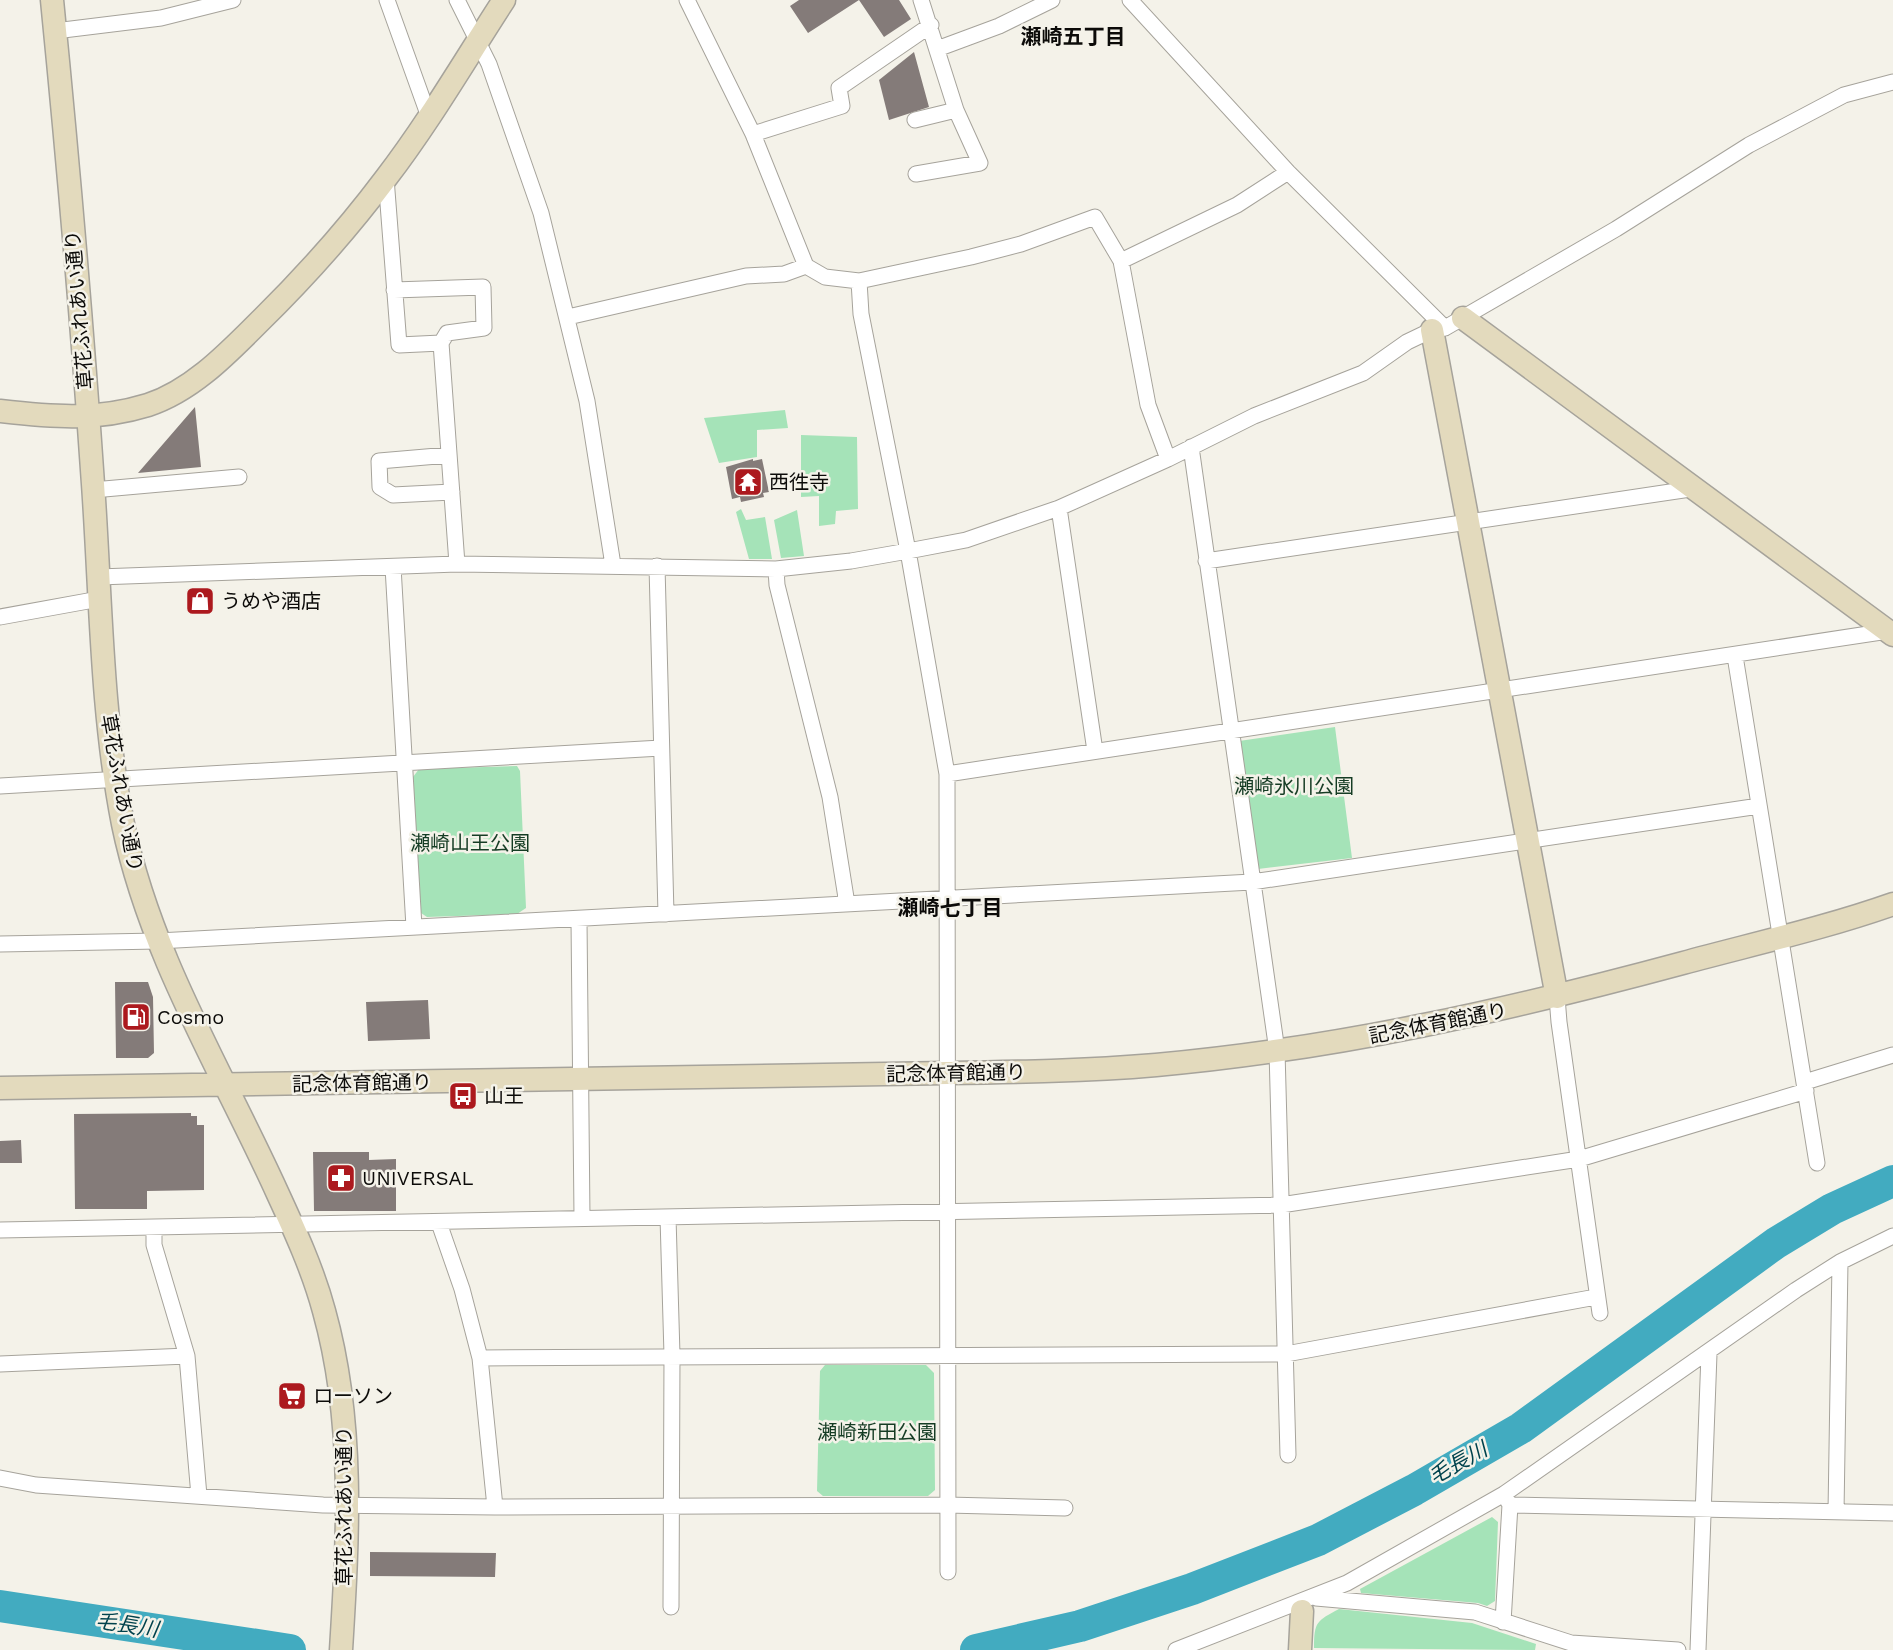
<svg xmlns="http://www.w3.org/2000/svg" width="1893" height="1650" viewBox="0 0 1893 1650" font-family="'Work Sans','Noto Sans JP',sans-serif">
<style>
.green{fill:#a5e3b8}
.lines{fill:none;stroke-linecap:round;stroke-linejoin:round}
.river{stroke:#42abc0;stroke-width:32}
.building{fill:#847b79}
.street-casing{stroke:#a6a39b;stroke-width:17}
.secondary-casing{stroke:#a6a39b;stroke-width:25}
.street{stroke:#fff;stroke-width:15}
.secondary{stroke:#e3dabd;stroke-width:22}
.labels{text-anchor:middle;stroke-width:5;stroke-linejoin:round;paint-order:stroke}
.street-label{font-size:20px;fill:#0c0b09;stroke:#f4f2e9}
.poi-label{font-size:20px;fill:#0c0b09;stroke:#f4f2e9;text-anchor:start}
.park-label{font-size:20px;fill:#153c24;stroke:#f4f2e9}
.neighbourhood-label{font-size:21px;font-weight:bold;fill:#0c0b09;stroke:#f4f2e9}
.water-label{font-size:21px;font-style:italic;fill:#00424d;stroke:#f4f2e9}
</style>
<rect width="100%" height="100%" fill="#f4f2e9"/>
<path class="green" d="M785,410L788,428L757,430V457L719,463L704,418Z
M801,435L857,437L858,509L836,511L835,524L819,526V496L801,497Z
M741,509L746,520L765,517L772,559H749L736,512Z
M797,510L804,556L781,558L774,520Z
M1335,727L1352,858L1258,869L1239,741Z
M517,766L520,771L526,908L517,914L427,917L421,913L413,777L419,769Z
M825,1365H926L934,1373L935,1490L928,1496H823L817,1491L820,1371Z
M1492,1517L1498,1522L1495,1601L1487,1606L1478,1603L1361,1593L1360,1589Z
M1339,1609L1472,1623L1536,1644L1535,1650L1314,1648C1314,1621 1317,1621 1339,1609Z"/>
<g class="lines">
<path class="river" d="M0,1606L290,1650
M976,1650L1080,1626L1192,1589L1318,1540L1414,1490L1521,1428L1776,1243L1832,1209L1893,1181"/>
</g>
<path class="building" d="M799,0H859L808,33L790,6Z
M859,0H899L911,19L884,37Z
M914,52L929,107L889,120L879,80Z
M195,407L201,467L138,473Z
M753,459V461L762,459L769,492L763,493L764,497L741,502L740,497L732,499L726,467Z
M115,982H148L153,997L154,1053L148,1058H116Z
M428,1000L430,1039L368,1041L366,1002Z
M191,1113V1116H197V1125H204V1190L147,1191V1209H75L74,1114Z
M21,1140L22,1163H0V1141Z
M313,1152H369V1160L396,1159V1211H314Z
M370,1552L496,1553L495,1577L370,1576Z"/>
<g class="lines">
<g class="street-casing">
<path id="street" d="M387,0L429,117
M457,0L489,64L541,213L587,401L613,565
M687,0L753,134L806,266L825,277L859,281L971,257L1021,244L1095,217L1121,261L1148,405L1168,459
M1130,0L1288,172L1445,328
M55,31L161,18L233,0
M937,49L999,26L1052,0
M915,120L956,110L921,0
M753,134L842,106L839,88L931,25
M916,174L980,163L956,110
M386,178L399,345L441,343L457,564
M1121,261L1237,205L1288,172
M859,281L861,314L908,551L947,774L948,1572
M394,290L483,287L484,328L447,333L441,343
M568,317L746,276L784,274L806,266
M1191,447L1277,1051L1288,1455
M449,455L379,461L380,487L393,495L452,492
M93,490L239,477
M1059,508L1095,751
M1206,561L1697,488
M657,566L666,914
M393,567L414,927
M776,569L777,585L830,797L847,904
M99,577L457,564L776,569L851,561L908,551L966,540L1059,508L1168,459L1254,416L1363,373L1407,342L1432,330L1445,328L1616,229L1749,145L1844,95L1893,82
M0,617L99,599
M1735,656L1817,1163
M947,774L1888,631
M0,786L661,748
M579,920L582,1217
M0,944L158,941L1252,882L1759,806
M1557,997L1559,1022L1600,1313
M1805,1082L1893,1055
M668,1217L672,1355L671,1607
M439,1223L462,1289L480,1358L495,1507
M154,1228V1245L187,1356L199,1496
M0,1230L1281,1205L1579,1159L1806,1091
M480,1358L1286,1354L1596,1297
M0,1364L187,1356
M0,1478L36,1485L323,1505L495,1507L947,1505L1065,1508
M1504,1494L1510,1505L1893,1513
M1836,1512L1840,1262
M1316,1598L1475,1612L1571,1643L1678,1650
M1503,1622L1510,1505
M1176,1650L1347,1583L1504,1494L1796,1290L1840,1262L1893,1236
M1698,1650L1709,1354"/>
</g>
<g class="secondary-casing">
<path id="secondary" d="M52,0C68,161 82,323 93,484C101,598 101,712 123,824C150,955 222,1071 277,1192C295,1231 313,1270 324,1311C355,1422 348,1537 341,1650
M1463,318L1893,635
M1432,330L1557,997
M0,411C53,417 96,421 148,405C191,391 226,355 257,324C303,279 347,230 386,178C429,122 465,60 504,0
M0,1088L947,1073C1017,1072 1086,1071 1156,1065C1335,1049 1509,1010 1683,963C1753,944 1825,928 1893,904
M1300,1650L1302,1611"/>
</g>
<use href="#street" class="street"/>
<use href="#secondary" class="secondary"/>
</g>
<defs>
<g id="temple-square" transform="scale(1.5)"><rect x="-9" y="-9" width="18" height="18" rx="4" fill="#ac191e" stroke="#f4f2e9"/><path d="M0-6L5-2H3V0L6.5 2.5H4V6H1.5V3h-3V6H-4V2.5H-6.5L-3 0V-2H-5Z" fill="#fff"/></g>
<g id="shop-square" transform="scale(1.5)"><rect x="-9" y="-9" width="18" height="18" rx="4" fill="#ac191e" stroke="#f4f2e9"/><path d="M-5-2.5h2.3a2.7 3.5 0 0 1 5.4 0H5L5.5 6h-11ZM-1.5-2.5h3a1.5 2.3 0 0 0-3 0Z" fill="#fff"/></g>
<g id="fuel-square" transform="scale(1.5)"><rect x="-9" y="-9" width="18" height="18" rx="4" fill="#ac191e" stroke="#f4f2e9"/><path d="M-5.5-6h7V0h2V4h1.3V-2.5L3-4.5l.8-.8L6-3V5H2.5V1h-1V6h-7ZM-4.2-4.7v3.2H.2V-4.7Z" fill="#fff"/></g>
<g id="bus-square" transform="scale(1.5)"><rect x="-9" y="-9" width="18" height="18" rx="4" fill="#ac191e" stroke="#f4f2e9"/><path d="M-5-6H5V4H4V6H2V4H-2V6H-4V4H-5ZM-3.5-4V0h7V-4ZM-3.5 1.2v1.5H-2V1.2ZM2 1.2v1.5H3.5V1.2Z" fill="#fff"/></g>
<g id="pharmacy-square" transform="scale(1.5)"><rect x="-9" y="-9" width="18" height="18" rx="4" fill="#ac191e" stroke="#f4f2e9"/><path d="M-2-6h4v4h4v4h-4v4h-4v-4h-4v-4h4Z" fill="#fff"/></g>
<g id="supermarket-square" transform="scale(1.5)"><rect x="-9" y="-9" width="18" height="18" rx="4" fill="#ac191e" stroke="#f4f2e9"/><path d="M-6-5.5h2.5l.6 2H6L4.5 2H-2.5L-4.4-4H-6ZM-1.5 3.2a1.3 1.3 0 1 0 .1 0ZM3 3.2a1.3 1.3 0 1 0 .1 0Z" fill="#fff"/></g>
</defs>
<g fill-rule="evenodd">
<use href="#temple-square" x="748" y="482"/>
<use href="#shop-square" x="200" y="601"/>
<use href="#fuel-square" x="136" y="1017"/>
<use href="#bus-square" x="463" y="1096"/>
<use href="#pharmacy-square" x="341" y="1178"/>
<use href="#supermarket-square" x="292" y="1396"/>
</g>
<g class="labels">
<g class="street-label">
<text transform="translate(79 310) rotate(-95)" y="7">草花ふれあい通り</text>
<text transform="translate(122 793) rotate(80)" y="7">草花ふれあい通り</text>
<text transform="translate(1438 1023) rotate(-11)" y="7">記念体育館通り</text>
<text transform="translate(956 1073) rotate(-1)" y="7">記念体育館通り</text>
<text transform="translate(362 1083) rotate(-1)" y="7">記念体育館通り</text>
<text transform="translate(344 1506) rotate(-90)" y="7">草花ふれあい通り</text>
</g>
<g class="poi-label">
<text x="769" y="489">西徃寺</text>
<text x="221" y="608">うめや酒店</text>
<text x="157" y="1024">Cosmo</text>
<text x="484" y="1103">山王</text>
<text x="362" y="1185">UNIVERSAL</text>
<text x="313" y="1403">ローソン</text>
</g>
<g class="park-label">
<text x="1294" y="793">瀬崎氷川公園</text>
<text x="470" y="850">瀬崎山王公園</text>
<text x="877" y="1439">瀬崎新田公園</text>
</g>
<g class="neighbourhood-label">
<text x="1073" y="44">瀬崎五丁目</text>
<text x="950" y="915">瀬崎七丁目</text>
</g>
<g class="water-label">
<text transform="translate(1458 1463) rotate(-29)" y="7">毛長川</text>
<text transform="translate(127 1625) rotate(9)" y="7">毛長川</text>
</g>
</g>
</svg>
